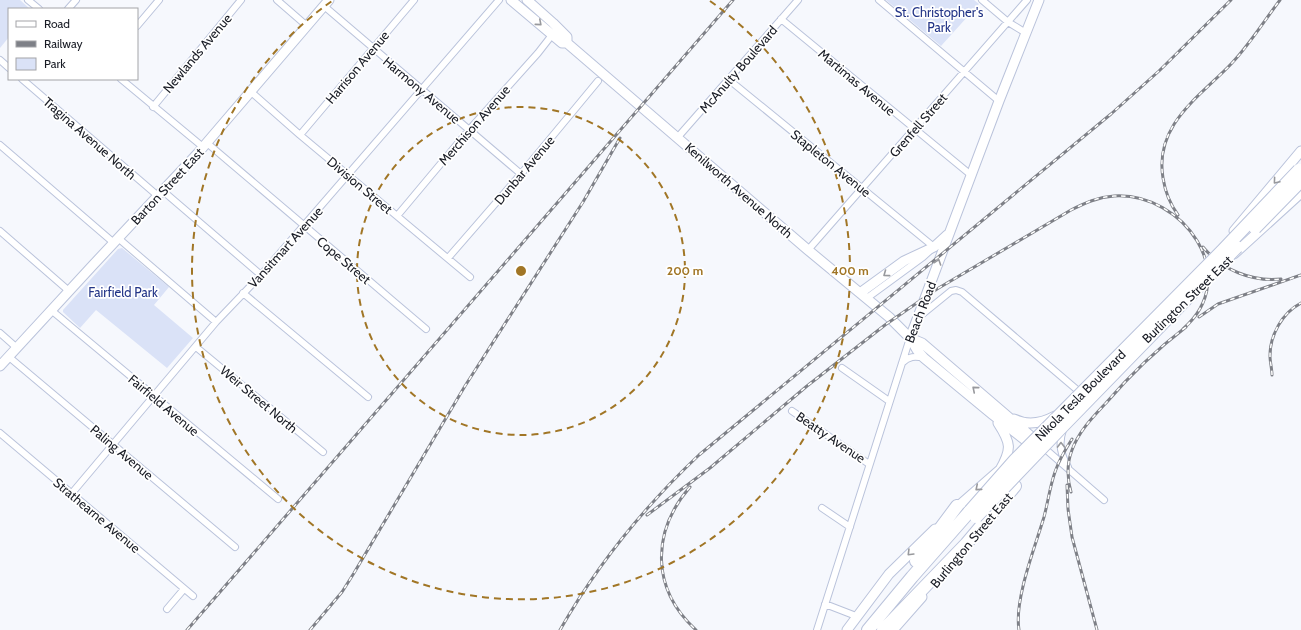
<svg xmlns="http://www.w3.org/2000/svg" width="1301" height="630" viewBox="0 0 1301 630" font-family="Cabin,sans-serif">
<style>
.green{fill:#dae2f7}
.lines{fill:none;stroke-linecap:round;stroke-linejoin:round}
.street-casing{stroke:#bac3db;stroke-width:8}
.secondary-casing{stroke:#bac3db;stroke-width:11}
.highway-casing{stroke:#bac3db;stroke-width:14}
.street{stroke:#fff;stroke-width:6}
.secondary{stroke:#fff;stroke-width:9}
.highway{stroke:#fff;stroke-width:12}
.rail-casing{stroke:#7e8087;stroke-width:3}
.rail{stroke:#fff;stroke-width:1.5;stroke-dasharray:4.5;stroke-linecap:butt}
.highway-bridge-casing{stroke:#bac3db;stroke-width:14;stroke-linecap:butt}
.highway-bridge{stroke:#fff;stroke-width:12}
.oneway{stroke:#98999d}
.ring{fill:none;stroke:#a17626;stroke-width:2;stroke-dasharray:7 5}
.labels{text-anchor:middle;stroke-width:3.5;stroke-linejoin:round;paint-order:stroke}
.park-label{font-size:13px;fill:#233587;stroke:#fff}
.street-label{font-size:13px;fill:#191c25;stroke:#fff}
.centre{fill:#a17626;stroke:#fff;stroke-width:2}
.ring-label{font-size:12px;text-anchor:middle;font-weight:bold;fill:#a17626;stroke:#fff;stroke-width:3.5;stroke-linejoin:round;paint-order:stroke}
</style>
<rect width="100%" height="100%" fill="#f6f8fd"/>
<path class="green" d="M0,0H20L30,9H9V37L0,48Z
M886,0H974L979,4L941,46Z
M122,248L169,287L154,305L193,338L167,368L96,310L80,328L63,312V310L118,249Z"/>
<g class="lines">
<g class="street-casing">
<path id="street" d="M28,0L39,9
M277,0L307,26
M879,0L999,101
M982,0L1008,22L1026,33
M324,6L521,174
M68,9L76,0
M781,19L971,175
M137,26L159,0
M0,60L9,68
M22,79L158,196
M121,79L203,147
M728,79L934,247L923,257L867,298
M250,91L300,135L470,277
M153,107L241,0
M300,135L414,0
M678,137L798,0
M207,143L426,329
M0,145L114,243
M163,191L261,275
M397,216L469,130L538,53L552,35
M0,231L69,291
M118,238L216,322
M808,250L1027,0
M448,258L521,174L598,81
M243,293L368,397
M51,310L278,499
M919,317L951,291L956,290L962,292L1082,394
M0,333L17,348
M196,347L323,452
M9,357L235,547
M902,363C909,356 915,356 924,358
M842,368L889,401
M792,411L869,464
M1063,430C1058,444 1061,455 1068,467
M0,433L193,596
M1043,447L1104,500
M72,493L216,322L261,275L499,0
M822,508L850,527
M825,604L856,616
M167,609L184,589
M817,630L910,338"/>
</g>
<g class="secondary-casing">
<path id="secondary" d="M511,0L562,43H567L808,250L889,317L910,338L917,350L924,358L993,415L1034,447
M527,0L553,23L567,37V43
M1234,231L1301,151
M1234,254L1301,193
M860,293L904,261L934,247L947,235
M910,338L999,101L1039,0
M910,338L922,343L1040,444
M0,366L93,265L198,153L329,0
M1014,419C1028,426 1042,423 1055,416
M998,423C1011,443 1012,449 1000,470
M954,510L1002,468
M847,630L889,574L935,529
M893,630L922,597"/>
</g>
<g class="highway-casing">
<path id="highway" d="M916,561L957,506
M868,630L912,577L970,511
M883,630L966,544L1015,486"/>
</g>
<use href="#street" class="street"/>
<use href="#secondary" class="secondary"/>
<use href="#highway" class="highway"/>
<g class="rail-casing">
<path id="rail" d="M1178,215C1170,204 1165,191 1163,178C1154,124 1200,97 1232,63C1250,44 1264,21 1280,0
M1203,247C1222,270 1252,282 1281,279
M1199,317L1218,304L1301,275
M1272,375C1272,369 1270,362 1270,356C1270,335 1282,313 1301,303
M1067,485L1068,509L1072,537L1097,630
M690,487C651,532 651,589 696,630
M1071,492C1067,478 1067,463 1072,450C1079,431 1093,417 1106,403C1131,374 1156,350 1186,327
M647,515L710,468L807,386L885,325L937,289L1071,210C1085,203 1098,197 1114,196C1183,192 1244,276 1183,329
M187,630L733,0
M310,630L342,592L354,573L465,386L583,202L620,138
M560,630C597,565 644,507 699,455L1111,114L1159,71L1231,0
M1019,630C1014,600 1035,547 1044,517C1048,502 1050,486 1055,472C1059,460 1065,450 1072,439"/>
</g>
<use href="#rail" class="rail"/>
<g class="highway-bridge-casing">
<path id="highway-bridge" d="M1255,228L1301,181
M970,511L1015,460L1223,250L1299,170
M976,517L1061,428L1237,247"/>
</g>
<use href="#highway-bridge" class="highway-bridge"/>
</g>
<defs><path id="oneway-chevron" d="M-2-3.5L2.5 0L-2 3.5" fill="none" stroke-width="1.6" stroke-linecap="round" stroke-linejoin="round"/></defs>
<g class="oneway">
<use href="#oneway-chevron" transform="translate(539 23) rotate(41)"/>
<use href="#oneway-chevron" transform="translate(1276 181) rotate(130)"/>
<use href="#oneway-chevron" transform="translate(938 262) rotate(-71)"/>
<use href="#oneway-chevron" transform="translate(886 274) rotate(144)"/>
<use href="#oneway-chevron" transform="translate(975 389) rotate(-140)"/>
<use href="#oneway-chevron" transform="translate(1061 445) rotate(-91)"/>
<use href="#oneway-chevron" transform="translate(978 488) rotate(140)"/>
<use href="#oneway-chevron" transform="translate(910 553) rotate(135)"/>
</g>
<g class="ring">
<circle cx="521" cy="271" r="164"/>
<path d="M710 1A329 329 0 1 1 332 1"/>
</g>
<g class="labels">
<g class="park-label">
<text x="939" y="17">St. Christopher's<tspan x="939" dy="15">Park</tspan></text>
<text x="123" y="297">Fairfield Park</text>
</g>
<g class="street-label">
<text transform="translate(197 53) rotate(-50)" y="5">Newlands Avenue</text>
<text transform="translate(357 67) rotate(-50)" y="5">Harrison Avenue</text>
<text transform="translate(738 69) rotate(-49)" y="5">McAnulty Boulevard</text>
<text transform="translate(857 82) rotate(40)" y="5">Martimas Avenue</text>
<text transform="translate(422 90) rotate(40)" y="5">Harmony Avenue</text>
<text transform="translate(474 125) rotate(-49)" y="5">Merchison Avenue</text>
<text transform="translate(918 125) rotate(-49)" y="5">Grenfell Street</text>
<text transform="translate(90 138) rotate(41)" y="5">Tragina Avenue North</text>
<text transform="translate(831 163) rotate(39)" y="5">Stapleton Avenue</text>
<text transform="translate(524 170) rotate(-50)" y="5">Dunbar Avenue</text>
<text transform="translate(360 185) rotate(40)" y="5">Division Street</text>
<text transform="translate(167 186) rotate(-47)" y="5">Barton Street East</text>
<text transform="translate(739 190) rotate(41)" y="5">Kenilworth Avenue North</text>
<text transform="translate(285 247) rotate(-48)" y="5">Vansitmart Avenue</text>
<text transform="translate(344 260) rotate(40)" y="5">Cope Street</text>
<text transform="translate(1187 299) rotate(-44)" y="5">Burlington Street East</text>
<text transform="translate(920 312) rotate(-69)" y="5">Beach Road</text>
<text transform="translate(1080 395) rotate(-45)" y="5">Nikola Tesla Boulevard</text>
<text transform="translate(259 399) rotate(40)" y="5">Weir Street North</text>
<text transform="translate(164 405) rotate(40)" y="5">Fairfield Avenue</text>
<text transform="translate(831 437) rotate(34)" y="5">Beatty Avenue</text>
<text transform="translate(122 452) rotate(40)" y="5">Paling Avenue</text>
<text transform="translate(97 515) rotate(40)" y="5">Strathearne Avenue</text>
<text transform="translate(971 540) rotate(-50)" y="5">Burlington Street East</text>
</g>
</g>
<circle cx="521" cy="271" r="6" class="centre"/>
<g class="ring-label">
<text x="685" y="275">200 m</text>
<text x="850" y="275">400 m</text>
</g>
<rect x="8" y="8" width="130" height="72" fill="#ffffff" stroke="#a3a4a8"/>
<rect x="16" y="21" width="20" height="6" fill="#ffffff" stroke="#a3a4a8"/>
<text x="44" y="28" font-size="12" fill="#191c25">Road</text>
<rect x="16" y="41" width="20" height="6" fill="#7e8087" stroke="#a3a4a8"/>
<text x="44" y="48" font-size="12" fill="#191c25">Railway</text>
<rect x="16" y="58" width="20" height="12" fill="#dae2f7" stroke="#a3a4a8"/>
<text x="44" y="68" font-size="12" fill="#191c25">Park</text>
</svg>
